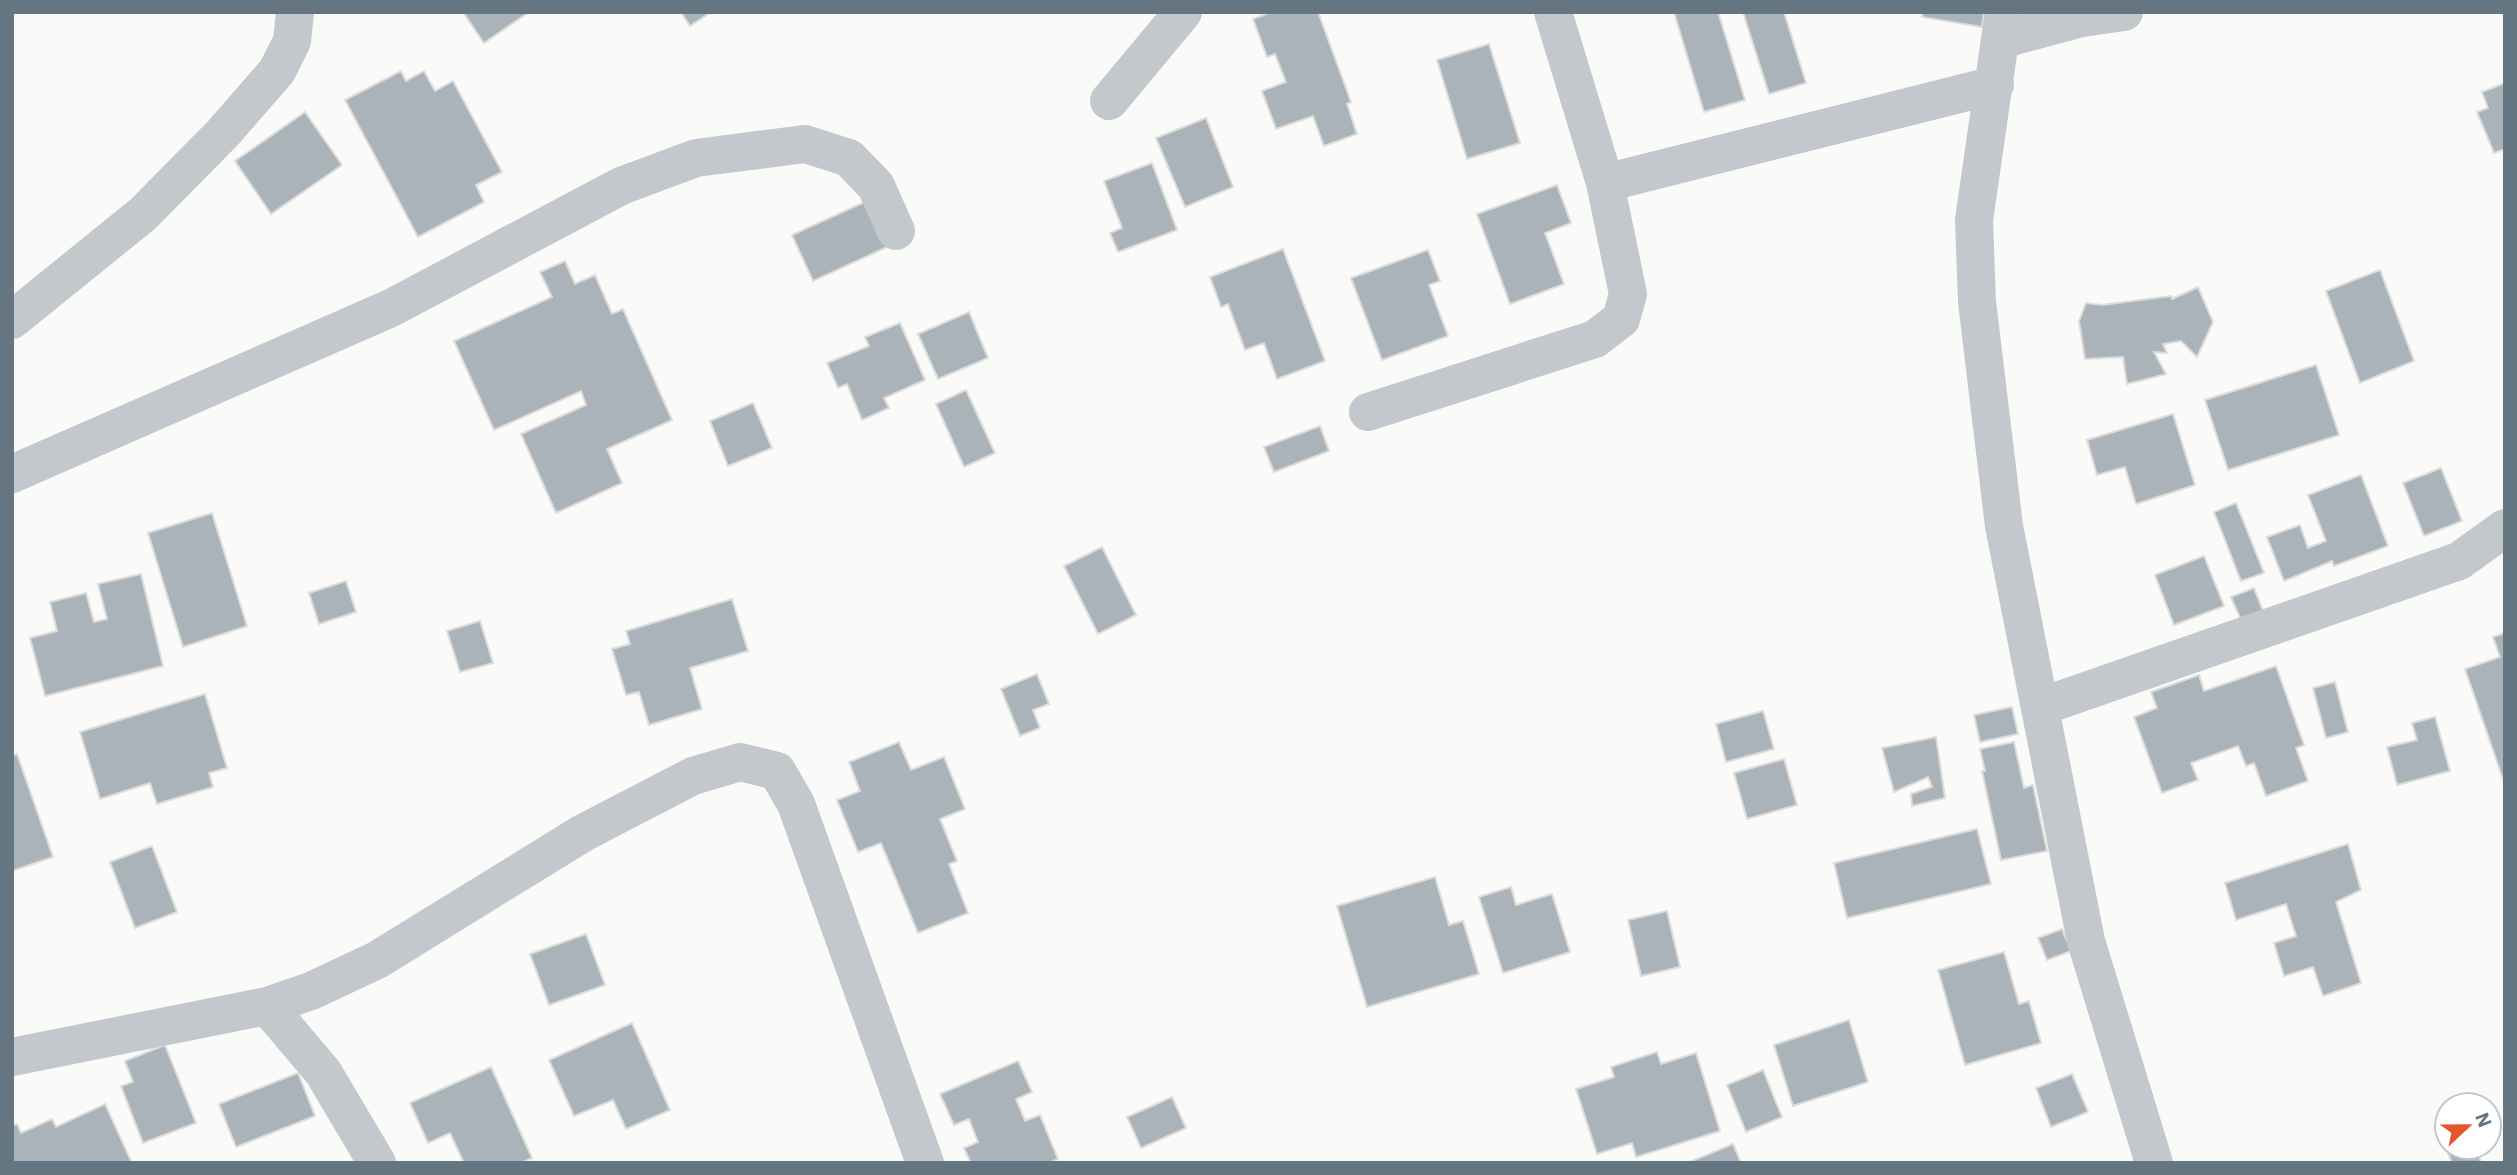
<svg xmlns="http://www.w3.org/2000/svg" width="2517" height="1175" viewBox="0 0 2517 1175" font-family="'IBM Plex Sans',sans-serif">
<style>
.building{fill:#aab3b9;stroke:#dcdcda;stroke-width:2}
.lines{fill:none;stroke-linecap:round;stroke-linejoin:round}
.minor{stroke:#c3c8cc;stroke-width:38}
</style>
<rect width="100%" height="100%" fill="#fafaf8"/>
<path class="building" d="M463,12H529L484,43Z
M681,12H711L690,26Z
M1272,12H1318L1351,102L1347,104L1357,134L1324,146L1313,116L1276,129L1262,91L1286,82L1275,54L1267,57L1253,19Z
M1674,12H1718L1745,100L1704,112Z
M1743,12H1784L1806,83L1769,94Z
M1923,12H1984L1982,27L1922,17Z
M1489,44L1520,143L1467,159L1437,60Z
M401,71L406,81L424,71L435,91L453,81L502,172L476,185L484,202L418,237L345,100Z
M2505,83V149L2494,153L2477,112L2488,108L2482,92Z
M305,112L342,165L271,214L235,161Z
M1206,118L1233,187L1185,207L1156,138Z
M1152,163L1177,230L1118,252L1110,233L1122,228L1104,181Z
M1557,185L1571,223L1545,233L1564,284L1510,304L1477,214Z
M867,201L887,247L813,281L792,235Z
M1283,249L1325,361L1277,379L1264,343L1245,350L1228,304L1221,307L1210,277Z
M1428,250L1440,281L1429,285L1448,336L1382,360L1351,278Z
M565,261L575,284L595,275L612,314L623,309L672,420L607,449L622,483L556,513L521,434L586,405L581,391L494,430L454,341L552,297L540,272Z
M2380,270L2414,361L2360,383L2326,291Z
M2198,287L2213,322L2197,357L2181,341L2163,344L2167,353L2154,352L2166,374L2127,384L2123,357L2085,359L2079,321L2086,303L2102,305L2171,296L2172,299Z
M969,312L988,358L938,379L918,334Z
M900,323L925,380L884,398L889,408L862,420L847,384L838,388L827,363L869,346L865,337Z
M2316,365L2339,435L2228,470L2205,400Z
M966,390L995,453L964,467L936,404Z
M753,403L772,448L728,466L710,421Z
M2173,414L2195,485L2136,504L2125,467L2097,475L2087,440Z
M1320,426L1329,451L1274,472L1264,447Z
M2441,468L2462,521L2424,536L2403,483Z
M2361,475L2388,546L2334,566L2332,561L2284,581L2267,537L2300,525L2308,548L2326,541L2308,495Z
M2236,503L2264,573L2241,581L2214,512Z
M212,513L247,626L183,647L148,533Z
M1102,547L1136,615L1098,634L1064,566Z
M2204,556L2224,606L2174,625L2155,575Z
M141,574L163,666L45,696L30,638L57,631L50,602L86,593L94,622L107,619L98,584Z
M346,581L356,612L319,624L309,593Z
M2254,588L2263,611L2241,620L2231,597Z
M732,599L748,651L690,668L702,709L649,725L639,692L626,695L612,649L630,644L626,631Z
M480,621L493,663L460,672L447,631Z
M2505,633V782H2504L2465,669L2500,657L2493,637Z
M2276,666L2304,745L2296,748L2308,781L2266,796L2254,763L2246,766L2238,746L2191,763L2198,780L2162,793L2134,717L2157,708L2151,692L2199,675L2204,691Z
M1037,674L1049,704L1033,710L1040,728L1020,736L1001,689Z
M2335,682L2348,732L2326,738L2313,688Z
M205,694L227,768L209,773L213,787L157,804L150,783L100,799L80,732Z
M2012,707L2018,734L1980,742L1974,715Z
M1763,711L1774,749L1726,762L1716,724Z
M2435,717L2450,771L2397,785L2387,747L2417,740L2412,723Z
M1936,737L1945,798L1912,806L1911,794L1932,787L1928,777L1894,792L1882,748Z
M899,742L911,770L944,757L965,809L940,819L957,861L949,864L968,913L918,933L881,843L858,852L837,800L860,791L849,762Z
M2014,742L2024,788L2033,785L2047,851L2001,860L1982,771H1985L1980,749Z
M17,754L53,857L12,871V756Z
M1784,759L1797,805L1747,819L1734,773Z
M1977,829L1991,884L1847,918L1834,863Z
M2348,844L2361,890L2336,902L2361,983L2323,996L2313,967L2284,976L2274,943L2296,936L2286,904L2236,920L2225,883Z
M152,846L177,912L135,928L110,862Z
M1435,877L1449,925L1463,921L1479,974L1367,1007L1337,906Z
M1511,887L1516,905L1552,894L1570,952L1503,973L1479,897Z
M1667,911L1680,967L1641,976L1628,920Z
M2062,929L2071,951L2047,960L2038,938Z
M586,934L605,985L549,1005L530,954Z
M2004,952L2019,1004L2029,1001L2041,1043L1965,1065L1938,970Z
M1849,1020L1868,1082L1793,1106L1774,1045Z
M632,1023L670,1110L626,1129L613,1100L574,1116L549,1060Z
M165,1045L196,1123L143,1143L121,1086L133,1082L125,1061Z
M1657,1052L1661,1064L1696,1053L1720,1131L1636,1157L1632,1143L1597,1154L1576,1089L1614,1077L1611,1067Z
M1018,1061L1032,1092L1016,1099L1025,1121L1040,1115L1058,1159L1049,1163H971L964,1148L978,1142L969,1119L954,1125L940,1094Z
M491,1067L532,1158L521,1163H464L450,1133L428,1143L410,1103Z
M1763,1070L1782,1117L1746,1132L1727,1085Z
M298,1073L315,1116L236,1147L219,1104Z
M2072,1074L2088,1112L2051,1127L2036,1088Z
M1172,1097L1186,1128L1141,1148L1127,1117Z
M105,1104L132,1163H12V1126L17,1124L21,1133L52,1119L56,1127Z
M2447,1141V1147H2476L2481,1163H2452L2444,1142Z
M1733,1144L1741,1163H1687Z"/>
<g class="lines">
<path class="minor" d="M2004,12L1974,220L1977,302L2004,526L2086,941L2154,1163
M2000,40L2082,18L2124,12
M1109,101L1183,12
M1605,183L1995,85
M12,320L143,214L223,133L277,71L292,41L295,12
M1368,412L1595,339L1621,319L1628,294L1605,183L1553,12
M12,474L391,308L621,186L696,158L805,144L849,158L876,186L896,231
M2040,707L2459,561L2505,528
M267,1006L323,1072L377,1163
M12,1057L267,1006L311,991L377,960L583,833L693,776L740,762L777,771L796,804L925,1163"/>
</g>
<rect width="2517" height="1175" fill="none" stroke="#657683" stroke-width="28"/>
<g transform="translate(2468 1126) rotate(68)"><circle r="33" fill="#ffffff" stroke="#c1c8cd" stroke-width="2"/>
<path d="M0-5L12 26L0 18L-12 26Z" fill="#e4572e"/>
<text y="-10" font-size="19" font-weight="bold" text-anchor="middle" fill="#657683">N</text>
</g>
</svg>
